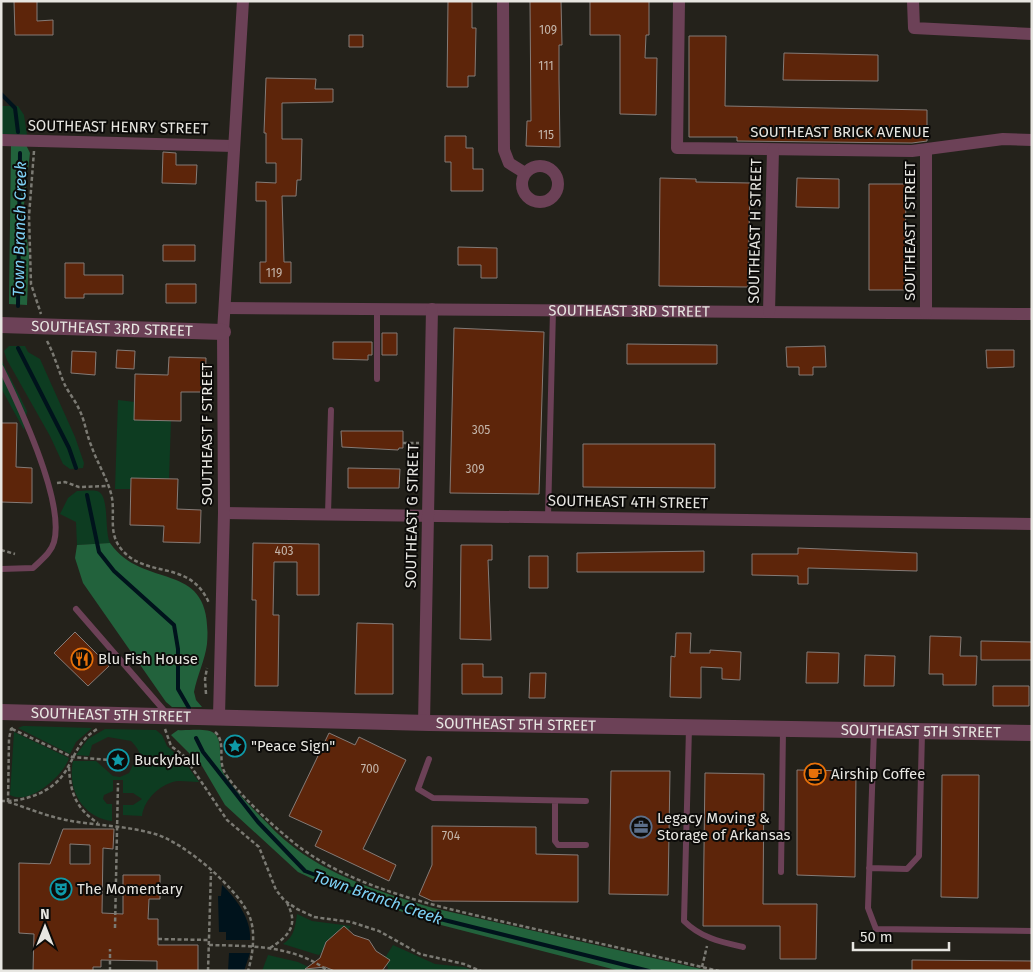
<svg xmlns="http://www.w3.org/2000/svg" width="1033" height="972" viewBox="0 0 1033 972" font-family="'Fira Sans',sans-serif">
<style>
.green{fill:#0d3c21}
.forest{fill:#22623c}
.water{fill:#00131c}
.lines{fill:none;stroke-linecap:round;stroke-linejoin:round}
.stream{stroke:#00131c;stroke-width:4}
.building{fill:#5d250a;stroke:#847b77;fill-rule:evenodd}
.path{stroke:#7b7a73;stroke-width:2.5;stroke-dasharray:4 2.5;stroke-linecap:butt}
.service{stroke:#6c4157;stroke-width:6}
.minor{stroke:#6c4157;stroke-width:12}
.tertiary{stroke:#6c4157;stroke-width:16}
.labels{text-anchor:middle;stroke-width:4;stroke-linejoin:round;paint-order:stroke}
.number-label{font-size:12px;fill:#c4b6ab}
.street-label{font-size:15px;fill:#e7e6e1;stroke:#0c0b09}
.poi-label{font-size:15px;fill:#e7e6e1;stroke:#0c0b09;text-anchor:start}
.water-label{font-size:16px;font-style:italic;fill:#7ed2f6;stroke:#0c0b09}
</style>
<rect width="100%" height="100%" fill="#24221b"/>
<path class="green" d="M1,106H18L24,115L27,135L1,134Z
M9,346H25L28,352L40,359L75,437L84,463L83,468L70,469L63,464L50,436L7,360L4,351Z
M1,359L27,411L24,430L1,388Z
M118,400L135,402L134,420L171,421L169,479L131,478L130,489H115Z
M77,491C83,491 91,490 97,491C110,494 104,531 110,543L77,545L76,522L60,514L68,498Z
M23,726H27L92,728L76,742L70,754L18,728Z
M105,729L156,730L162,735L167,746L184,761L199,782C192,782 186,781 179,781C162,782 144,799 142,816L123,815V805H133L142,799L133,793H123V780H113V791L104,795L103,799L107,804H112V821C82,817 67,789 73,761H96L113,776L120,777L129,773L133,765L139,763C143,755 137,747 131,741L108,737L92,745L89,756L76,755L88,739Z
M14,732L69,758C63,776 29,806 10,795Z
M297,914L312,921L351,926L344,935L336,933L319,955L315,954L283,944C295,936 295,926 297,914Z
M393,945L435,964L464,967L474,971H387L388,967L383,961Z
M268,955L298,962L317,971H262Z"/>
<path class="forest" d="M11,145H26L30,153L23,213L29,253L27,305L9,304Z
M110,543C145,593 214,556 207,644C205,660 197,676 194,692L196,700L202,707H172L166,702L83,583L75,558L77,545Z
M178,730C187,731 208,727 215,734C223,741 218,760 222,770C228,786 264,819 277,833C319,873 379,892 433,908L710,971H620L441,925L330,887L298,872L225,805L202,766L171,735Z"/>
<path class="water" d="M222,885C236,898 252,920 250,940H226V932H219L218,896H221Z
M229,953H250L244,971H228Z"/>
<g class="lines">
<path class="stream" d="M1,94L15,108L18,132
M18,306L20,153
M18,348L69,448L76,468
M87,495L99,552L114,571L174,625L178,649V689L189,708
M196,738L203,752L258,822L305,871L416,913L649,971"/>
</g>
<path class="building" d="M14,1H37V21L53,20V35H15Z
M448,1H472V28H476L475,76H468V87H447Z
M530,1H561L562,45H559V79L560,147L526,146L527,121H531Z
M590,1H649V35H646L645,58H657L656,115L620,114V35H590Z
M349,35H363V47H349Z
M689,36H726L725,106L927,110V141L912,143L737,141V137H689Z
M784,53L878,55V81L783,80Z
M266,78L316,79L315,89H333V102L282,103V139H302L301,180H297L296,196H282L284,262H291V283H260V262H266V201H256V182L276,183V163H266V133H264Z
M445,136H466V148H473V169H483V191H451V162H445Z
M163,152L176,153V165H197L196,184L162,183Z
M660,178L696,179V182L750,183L748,287L659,286Z
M797,178L839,179V208L796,207Z
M869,184H906L905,290H869Z
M163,245H195V261H163Z
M458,247L497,248V278H481V265H458Z
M65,263H84V275H123V294H84V298H65Z
M166,284H196V303H166Z
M454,328L544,332L539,494L450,493Z
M382,333H397V355H382Z
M333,342H372V355H368V360L333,359Z
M627,344L717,345V364H627Z
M825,346L826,367H813V375H799V367H787L786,347Z
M117,350L135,351L134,369L116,368Z
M986,350H1014V367L987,368Z
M72,351L96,352L95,375L71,373Z
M169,357L206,358L205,392H181V421L134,420L135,374L168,375Z
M1,423H17L16,467L32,468V503L1,502Z
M341,431H403V448H399L398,450L342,447Z
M583,444H715V488L583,487Z
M348,468L400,469L399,488H348Z
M131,478L178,479L177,509L201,510L200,543L163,542L164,526L130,525Z
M253,543L319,544V595H297V562H274L273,615H279L278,686H255L256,600H252Z
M461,545H492V560H488L491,640L460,639Z
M798,548L917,553V571L808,568V584H798V576L752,575V554H798Z
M704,551V572H577V553Z
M529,556H548V588H529Z
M357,623L393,624V694H355Z
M75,632L109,666L88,686L54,653Z
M676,633H691L690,653H710V650L741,652L740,680L722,679V668L701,667V698L670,697L671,656L675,657Z
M930,636L961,637L960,656H977L976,685H943V674H929Z
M981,641L1032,642V660H981Z
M807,652L839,653L838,683H806Z
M865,655L895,656L894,686H864Z
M462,664H483V677H502V694H462Z
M530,673H546L545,698H529Z
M993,686H1029V706H993Z
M329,733L355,745L359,737L406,760L363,849L396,865L389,881L315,846L322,831L289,816Z
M797,770L856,771L855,877L797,875Z
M611,771H670L668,895L609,894Z
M705,773L764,774L763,904H817L816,959H780V926H703Z
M942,775H979L978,898L941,897Z
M432,826L536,827V854L578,855V902L432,901L419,895L432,865Z
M63,829H114L113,849L103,848L102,913L123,914V875H160V899H149L148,919H158V945H198V971H157V961L101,960V967H93V971H33L34,934L19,933V863L50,864ZM70,844L90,845V864H70Z
M344,926L354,935L369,940L376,951L390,960L382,971H335L325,967L305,969L320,958L326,942Z
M912,960L1032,961V971H912Z"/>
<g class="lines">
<path class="path" d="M34,151L29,216L31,284L41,314
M47,341C54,354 58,369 64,383C68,392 75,400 79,409C85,421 86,433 91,445C97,463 109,481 112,498C115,517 108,534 122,550C147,579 190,559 209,603
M403,443H419
M57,483L65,482L79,487L107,486
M1,550L15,554
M206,694L205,679L207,668
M12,729L72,757L109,760
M165,729L171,746L184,756L227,820L259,847L276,890L284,900L297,909L314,917L351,922L379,931L420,954L464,964L481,971
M215,732C226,741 218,759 224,771C233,789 271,824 287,837C347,890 450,909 526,927C590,941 655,956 719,971
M109 760a9 9 0 1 1 18 0a9 9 0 1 1-18 0Z
M69,767C70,792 76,809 98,823
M1,801C24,802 53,792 65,772C77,753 77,742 97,729
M8,802L9,739L11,729L14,727
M8,802C25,807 43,815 62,819C92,826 125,825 155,834C185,843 236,887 249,915C256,931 253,954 248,971
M115,928L118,783
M158,939L209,940
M209,945C250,946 294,945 328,971
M270,948C289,936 299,925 287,903
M702,967L707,946
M110,971V949
M208,971L211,872"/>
<path class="service" d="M1,368C19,405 65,502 54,542C51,553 41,560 33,568L1,569
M377,379V309
M328,514L331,410
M548,517L553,310
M76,609L168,715
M689,728L684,921C701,938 721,942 743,947
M874,731L868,908L876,929L1032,931
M429,759L418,789L433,798L586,801
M555,801V841L558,845H586
M869,868L907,869L919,856L922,733
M781,872L783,730"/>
<g class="minor">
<path d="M503,1L504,150L509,163L525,173"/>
<path d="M679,1L677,148L912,151L1003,139L1032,140"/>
<path d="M913,1L914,28L1032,34"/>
<path d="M1,140L234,146"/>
<circle cx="540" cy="184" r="18"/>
<path id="s1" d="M225,308L1032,314"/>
<path d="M769,312L773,150"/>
<path d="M926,313V150"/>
<path d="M224,513L1032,524"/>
<path d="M219,716L224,513L223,332L243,1"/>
<path d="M424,723L432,309"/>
</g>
<g class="tertiary">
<path id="s2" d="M1,325L223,332"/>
<path id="s3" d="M1,712L429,723L1032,733"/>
</g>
</g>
<defs>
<g id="restaurant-ring" transform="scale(1.125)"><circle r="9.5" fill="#0c0b09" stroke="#e8710a" stroke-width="1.5"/><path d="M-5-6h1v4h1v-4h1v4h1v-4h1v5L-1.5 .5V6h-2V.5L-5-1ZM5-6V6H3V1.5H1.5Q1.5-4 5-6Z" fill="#e8710a"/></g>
<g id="sight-ring" transform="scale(1.125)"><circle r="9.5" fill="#0c0b09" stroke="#0f9aa8" stroke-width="1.5"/><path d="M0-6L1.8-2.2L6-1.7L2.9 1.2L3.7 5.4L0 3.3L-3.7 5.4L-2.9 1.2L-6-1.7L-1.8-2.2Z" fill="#0f9aa8"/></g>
<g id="cafe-ring" transform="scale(1.125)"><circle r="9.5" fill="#0c0b09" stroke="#e8710a" stroke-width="1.5"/><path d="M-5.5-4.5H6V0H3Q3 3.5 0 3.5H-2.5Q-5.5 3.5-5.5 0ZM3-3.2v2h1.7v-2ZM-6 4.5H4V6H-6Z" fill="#e8710a"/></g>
<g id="office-ring" transform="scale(1.125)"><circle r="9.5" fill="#0c0b09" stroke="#5c6f8a" stroke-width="1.5"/><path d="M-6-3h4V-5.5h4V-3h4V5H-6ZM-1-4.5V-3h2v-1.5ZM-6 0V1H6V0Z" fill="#5c6f8a"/></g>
<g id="theatre-ring" transform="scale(1.125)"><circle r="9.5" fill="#0c0b09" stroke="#0f9aa8" stroke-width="1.5"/><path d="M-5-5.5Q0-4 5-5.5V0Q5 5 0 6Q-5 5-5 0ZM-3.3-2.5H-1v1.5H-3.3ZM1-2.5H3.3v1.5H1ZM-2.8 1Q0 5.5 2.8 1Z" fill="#0f9aa8"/></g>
</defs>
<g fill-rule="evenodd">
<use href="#restaurant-ring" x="82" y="659"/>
<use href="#sight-ring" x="235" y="746"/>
<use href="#sight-ring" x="118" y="760"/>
<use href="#cafe-ring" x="815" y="774"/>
<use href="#office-ring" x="641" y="827"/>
<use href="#theatre-ring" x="61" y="889"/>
</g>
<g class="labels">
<g class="number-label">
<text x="548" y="34">109</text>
<text x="546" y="70">111</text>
<text x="546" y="139">115</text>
<text x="274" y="277">119</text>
<text x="481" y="434">305</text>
<text x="475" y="473">309</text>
<text x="284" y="555">403</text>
<text x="370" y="773">700</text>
<text x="451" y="840">704</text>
</g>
<g class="street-label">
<text transform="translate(118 127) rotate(1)" y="5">SOUTHEAST HENRY STREET</text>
<text x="840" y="137">SOUTHEAST BRICK AVENUE</text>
<text transform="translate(755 231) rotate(-89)" y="5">SOUTHEAST H STREET</text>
<text transform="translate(910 231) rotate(-90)" y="5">SOUTHEAST I STREET</text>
<text dy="5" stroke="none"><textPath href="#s1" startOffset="404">SOUTHEAST 3RD STREET</textPath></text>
<text dy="5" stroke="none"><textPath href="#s2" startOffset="111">SOUTHEAST 3RD STREET</textPath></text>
<text transform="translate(207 434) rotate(-90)" y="5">SOUTHEAST F STREET</text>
<text transform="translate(628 502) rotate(1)" y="5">SOUTHEAST 4TH STREET</text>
<text transform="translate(412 516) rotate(-89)" y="5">SOUTHEAST G STREET</text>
<text dy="5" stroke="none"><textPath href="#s3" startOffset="110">SOUTHEAST 5TH STREET</textPath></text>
<text dy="5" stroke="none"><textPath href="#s3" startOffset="515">SOUTHEAST 5TH STREET</textPath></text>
<text dy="5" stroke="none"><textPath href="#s3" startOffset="920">SOUTHEAST 5TH STREET</textPath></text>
</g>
<g class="poi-label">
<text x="98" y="664">Blu Fish House</text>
<text x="251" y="751">"Peace Sign"</text>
<text x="134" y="765">Buckyball</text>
<text x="831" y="779">Airship Coffee</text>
<text x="657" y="823">Legacy Moving &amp;<tspan x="657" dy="17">Storage of Arkansas</tspan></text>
<text x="77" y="894">The Momentary</text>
</g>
<g class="water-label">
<text transform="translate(19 229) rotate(-89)" y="6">Town Branch Creek</text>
<text transform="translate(378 897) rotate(19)" y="6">Town Branch Creek</text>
</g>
</g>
<rect width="1033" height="972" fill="none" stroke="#e7e6e1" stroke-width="5"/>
<g transform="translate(45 927)" stroke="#0c0b09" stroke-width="4" paint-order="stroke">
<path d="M0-4L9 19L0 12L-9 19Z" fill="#e7e6e1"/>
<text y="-8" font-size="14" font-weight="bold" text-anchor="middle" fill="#e7e6e1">N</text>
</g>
<path d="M853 942v8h96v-8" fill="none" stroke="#e7e6e1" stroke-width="2.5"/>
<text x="860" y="942" font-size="15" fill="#e7e6e1" stroke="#0c0b09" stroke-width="4" paint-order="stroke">50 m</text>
</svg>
